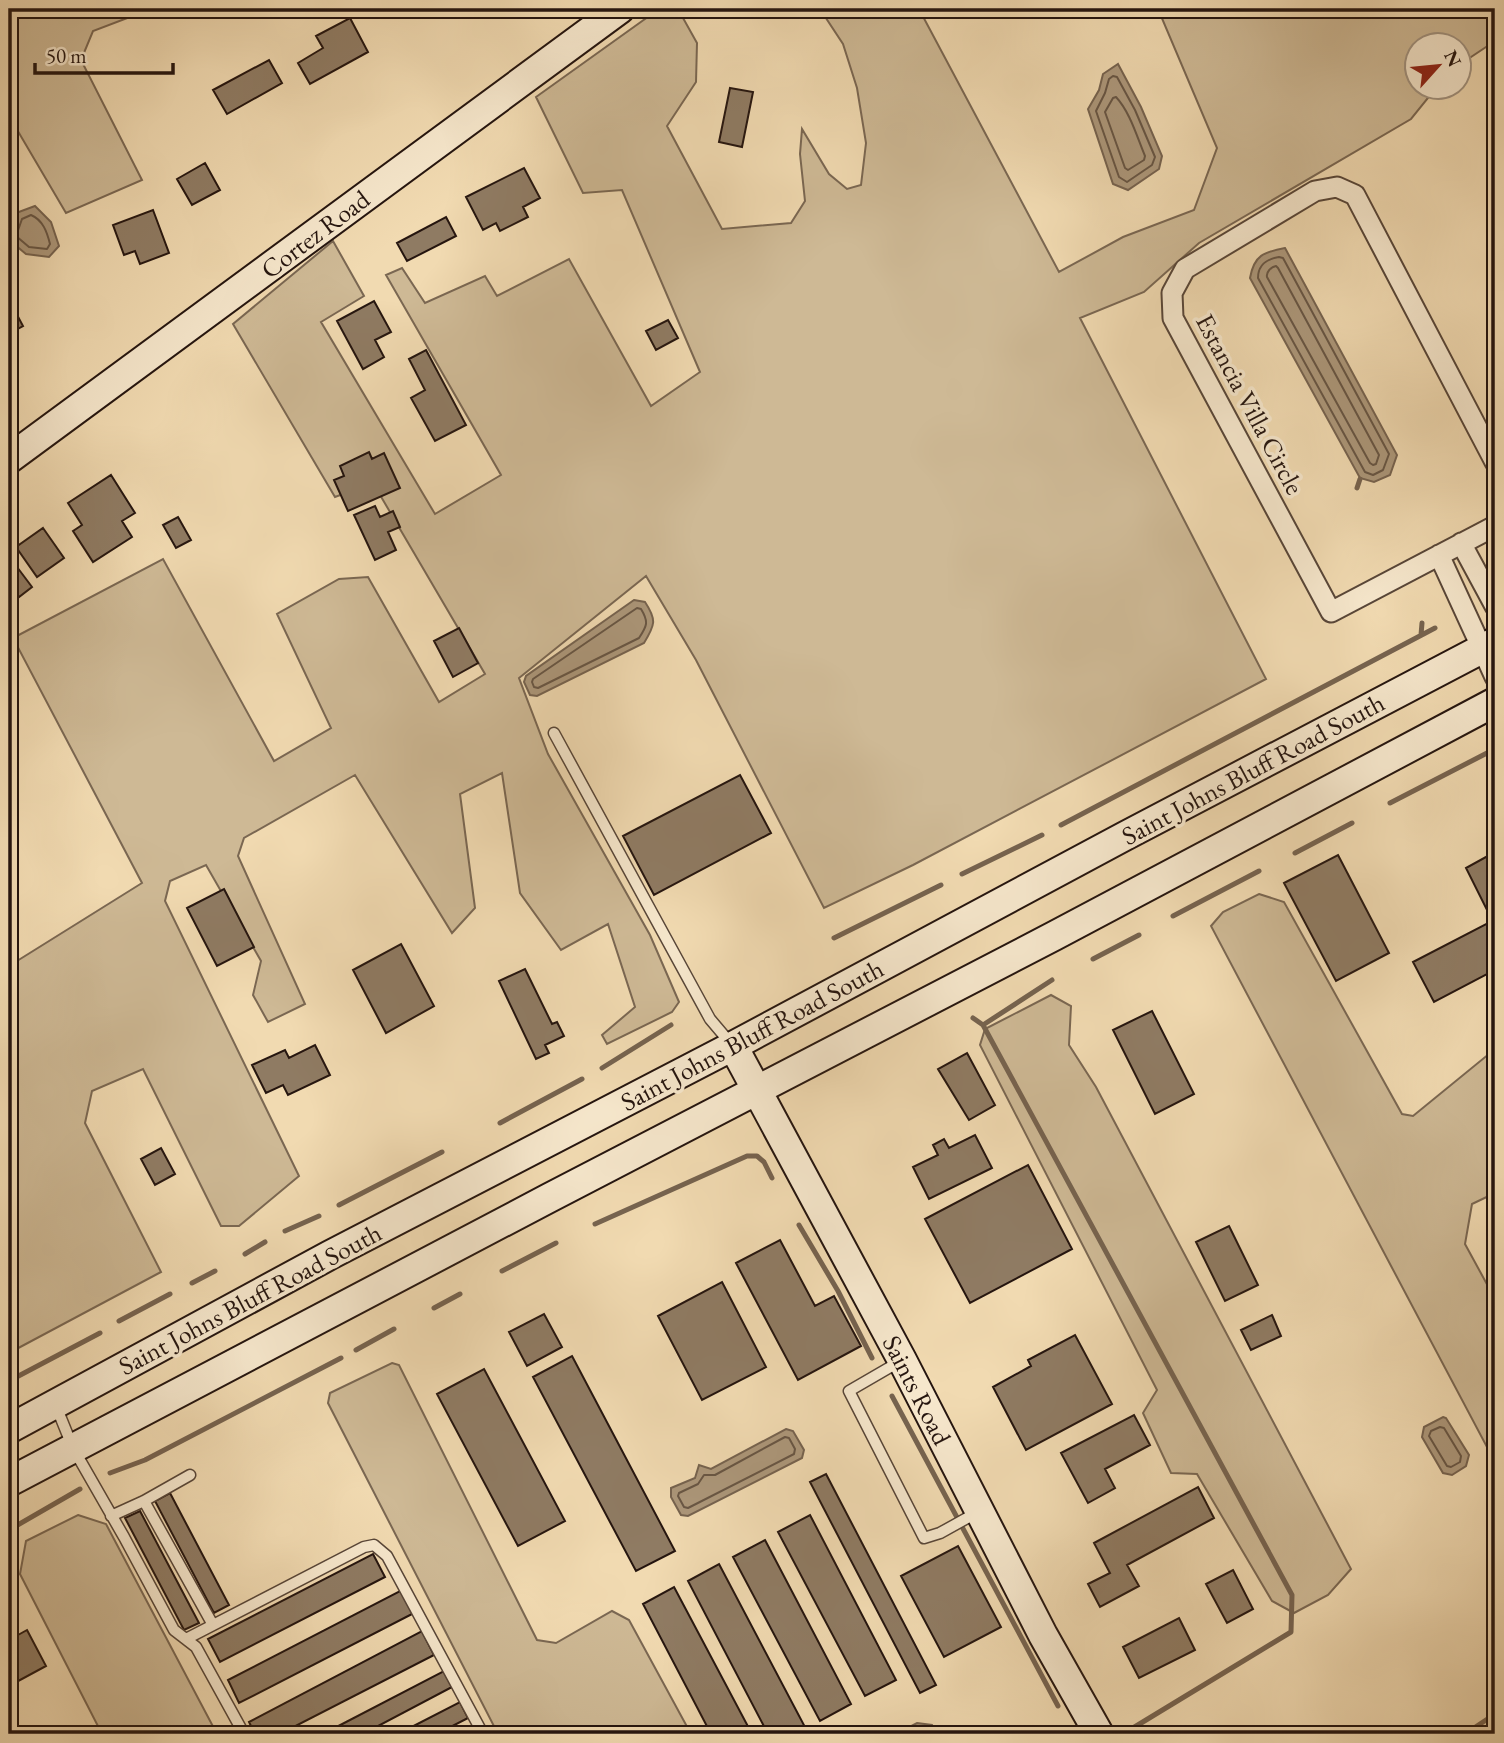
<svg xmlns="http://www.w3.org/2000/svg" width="1504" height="1743" viewBox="0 0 1504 1743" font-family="'EB Garamond',serif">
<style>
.green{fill:#ceb995;stroke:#7a6752;stroke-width:2}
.water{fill:#ac977a;stroke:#76634f;stroke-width:2}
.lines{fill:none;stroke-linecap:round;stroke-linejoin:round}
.shore{stroke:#685644;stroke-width:2}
.stream{stroke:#76634f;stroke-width:5}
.building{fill:#8f7b63;stroke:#25150f;stroke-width:2}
.lane-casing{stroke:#584638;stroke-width:13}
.street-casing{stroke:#584638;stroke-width:23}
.secondary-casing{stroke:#25150f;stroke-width:32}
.lane{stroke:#f6e7cc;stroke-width:10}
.street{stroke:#f6e7cc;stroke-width:19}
.secondary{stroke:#f6e7cc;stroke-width:28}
.labels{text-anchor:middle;stroke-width:7;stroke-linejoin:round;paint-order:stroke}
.street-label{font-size:26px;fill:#25150f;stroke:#f6e7cc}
</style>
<rect width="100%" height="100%" fill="#f1dab1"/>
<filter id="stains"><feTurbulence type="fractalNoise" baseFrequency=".00286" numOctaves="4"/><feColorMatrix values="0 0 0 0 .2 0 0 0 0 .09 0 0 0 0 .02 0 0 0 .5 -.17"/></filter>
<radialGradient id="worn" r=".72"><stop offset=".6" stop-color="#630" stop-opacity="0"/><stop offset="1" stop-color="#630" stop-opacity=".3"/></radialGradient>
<path class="green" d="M9,9H151L93,31L81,60L142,180L66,213L9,116Z
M659,9H678L697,43L696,82L667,126L722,229L791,223L805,201L800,154L802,129L829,174L847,189L861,185L866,143L857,88L843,44L820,9H919L1059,272L1123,237L1194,210L1217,148L1158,9H1495V41L1459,65L1458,46H1416V88H1436L1411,119L1199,243L1144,292L1080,318L1266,679L913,865L824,908L696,660L646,576L519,678L548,754L650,935L679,1002L672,1012L607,1044L602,1035L635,1007L608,924L561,950L520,893L502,773L460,794L475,908L452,933L355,775L244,838L238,856L305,1004L268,1022L253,995L261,961L206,865L170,881L165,901L299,1176L239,1226H221L143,1069L92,1091L85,1123L161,1272L9,1353V966L142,883L13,638L163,559L274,761L331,728L277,614L339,579L368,577L439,702L485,674L373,483L335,497L233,324L333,241L364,296L321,322L435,514L501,475L386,275L402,268L425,303L485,276L497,296L569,259L651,406L700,372L622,190L583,193L536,97Z
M1259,894L1284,902L1402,1114L1413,1116L1495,1049V1193L1472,1204L1465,1244L1495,1299V1456L1488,1449L1211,926L1223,912Z
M1051,995L1071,1006L1069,1045L1096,1087L1351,1569L1328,1595L1294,1613L1272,1601L1197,1474L1171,1473L1143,1413L1157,1390L980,1045L985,1029Z
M392,1363L399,1365L537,1640L556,1643L612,1611L629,1620L691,1734H498L328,1403L330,1393Z
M78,1515L106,1524L217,1734H102L20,1574L26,1541Z"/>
<path class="water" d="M1118,64L1141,107L1162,156L1159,169L1128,190L1113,184L1088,109L1099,90L1103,74Z
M35,206L51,222L59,246L49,257L26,254L9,240L16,213Z
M1285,248L1397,455L1390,475L1374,482L1360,478L1250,278C1254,255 1264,252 1285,248Z
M634,600L645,602C657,620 655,625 644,643L537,696L530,695L524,682L526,676Z
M1443,1417L1446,1418L1469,1455L1466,1466L1452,1475L1443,1473L1422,1437L1424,1427Z
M786,1429L793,1431L804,1450L802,1458L688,1516L681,1515L671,1497V1488L695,1478L699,1465L711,1469Z
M917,1723L932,1725L938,1734H896Z"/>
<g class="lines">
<path class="shore" d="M1113,76L1117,77L1135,110L1155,157L1152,165L1127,182L1119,177L1096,111L1105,93L1109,79Z
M1116,97C1130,112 1137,137 1145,156L1144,160L1128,170L1125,168L1105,112L1113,98Z
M31,215C43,220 47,232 50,244L47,249L29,247L16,236L22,219Z
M1279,257L1283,258L1389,454L1383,470L1373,475L1365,472L1258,278C1258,264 1267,259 1279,257Z
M1276,266L1278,268L1379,455L1376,464L1373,465L1370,463L1267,277C1266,272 1271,267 1276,266Z
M637,608L641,609C649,622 647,626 639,638L538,688L534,687L532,682L533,679Z
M1440,1427L1444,1428L1461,1456L1460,1462L1451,1467L1447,1466L1429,1436L1431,1431Z
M785,1437L789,1438L795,1449L794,1454L688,1508L684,1507L678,1496L679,1493L698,1484L704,1475H715Z"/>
<path class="stream" d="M1357,488L1360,479
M1421,635L1422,623
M1390,803L1489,752
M1061,825L1435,628
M1295,853L1352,823
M962,874L1042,835
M1173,916L1259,871
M834,938L941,885
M1093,959L1139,935
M973,1018L983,1025L1052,980
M983,1025L1292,1595L1291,1632L1123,1734
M602,1068L671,1025
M500,1123L582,1079
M339,1205L442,1152
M595,1224L747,1156H757L764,1162L772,1178
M799,1225L838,1291L872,1358
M285,1231L319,1216
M245,1254L265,1242
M502,1271L556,1243
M192,1283L215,1271
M434,1308L460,1294
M119,1321L170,1294
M356,1350L394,1329
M9,1381L100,1333
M892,1396L1058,1706
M110,1473L145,1460L341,1358
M9,1530L80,1489
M1465,1734L1495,1714"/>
</g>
<path class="building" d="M350,18L368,52L310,84L298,63L323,48L316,36Z
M269,60L282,83L227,114L213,90Z
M730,88L753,92L742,147L719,142Z
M205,163L220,190L192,205L177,179Z
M524,168L540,198L523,207L528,217L500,231L496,223L483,230L466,197Z
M153,210L169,253L140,264L135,251L124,255L113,225Z
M446,217L456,236L407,261L397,243Z
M374,301L391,332L375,340L384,357L363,369L337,321Z
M15,311L23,326L14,331L17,336L9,340V314Z
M668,320L678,338L656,350L646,331Z
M426,350L466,425L435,441L411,398L425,390L409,359Z
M369,452L372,459L384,453L400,488L348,511L334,480L344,476L340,466Z
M111,475L135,513L122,521L132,537L93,562L73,531L82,525L68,503Z
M375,506L380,517L393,511L400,527L388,532L396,550L375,560L354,515Z
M178,517L191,540L176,548L163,525Z
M43,528L64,558L37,577L16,547Z
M11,559L32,587L19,597L9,584V560Z
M459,628L478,663L453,677L434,641Z
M740,775L771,833L654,895L623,836Z
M1495,852V911L1489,914L1466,868Z
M1338,855L1389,953L1336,981L1284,883Z
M224,889L254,947L217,966L187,908Z
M1490,922L1495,932V970L1434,1002L1413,962Z
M401,944L434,1006L386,1033L353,970Z
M525,969L552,1024L557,1022L564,1036L545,1045L549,1053L536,1059L499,981Z
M1152,1011L1194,1094L1155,1114L1113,1030Z
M315,1045L330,1075L288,1095L283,1085L266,1093L252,1065L285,1050L289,1058Z
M967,1053L995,1105L969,1120L938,1069Z
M975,1135L992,1168L929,1199L913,1167L938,1155L933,1145L944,1139L949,1148Z
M161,1148L175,1174L155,1185L141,1159Z
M1028,1165L1072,1249L970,1303L925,1219Z
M1229,1226L1258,1285L1225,1301L1196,1242Z
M780,1240L815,1306L834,1296L861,1346L798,1380L736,1263Z
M722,1282L766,1367L702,1400L658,1316Z
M544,1314L562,1347L527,1366L509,1332Z
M1272,1315L1281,1336L1251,1350L1241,1330Z
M1075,1335L1112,1404L1026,1450L993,1387L1031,1366L1028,1360Z
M572,1356L675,1551L636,1571L533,1377Z
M484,1369L565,1521L518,1546L437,1394Z
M1134,1415L1150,1445L1105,1469L1115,1488L1088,1503L1061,1453Z
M826,1474L936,1685L920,1693L810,1482Z
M1198,1487L1214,1518L1127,1565L1139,1586L1100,1607L1088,1584L1110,1573L1094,1543Z
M170,1493L229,1605L214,1613L155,1501Z
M140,1511L199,1623L184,1630L125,1518Z
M810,1515L896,1680L865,1696L778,1532Z
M765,1540L851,1704L820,1721L733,1557Z
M958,1546L1001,1627L944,1657L901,1576Z
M373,1554L385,1577L220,1662L208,1639Z
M719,1564L806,1729L795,1734H768L688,1581Z
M1233,1570L1253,1609L1227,1623L1206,1584Z
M674,1587L752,1734H711L643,1604Z
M402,1590L414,1613L239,1703L228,1680Z
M1179,1618L1195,1650L1139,1678L1123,1647Z
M27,1630L46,1666L9,1686V1640Z
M422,1631L434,1655L280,1734H255L249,1722Z
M444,1671L452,1687L363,1734H323Z
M460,1702L468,1718L437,1734H398Z"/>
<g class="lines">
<g class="lane-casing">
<path id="lane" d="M554,733L710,1019L732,1045
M899,1362L849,1391L924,1538L940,1533L978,1512
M56,1406L73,1448L124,1537L174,1630L196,1647L244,1734
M144,1501L213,1625
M111,1516L144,1501L190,1475
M186,1639L364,1547L374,1545L387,1556L483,1734"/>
</g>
<g class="street-casing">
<path id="street" d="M1495,462L1355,195L1337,187L1315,191L1185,269L1172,293L1173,318L1331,612L1495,526
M1461,543L1495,606
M1439,555L1495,677"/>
</g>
<g class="secondary-casing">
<path id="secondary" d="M9,459L620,9
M733,1046L902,1360L1043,1635L1099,1734
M9,1429L330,1255L733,1046L1125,836L1495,642
M9,1482L549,1198L1054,936L1495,702"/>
</g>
<use href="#lane" class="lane"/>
<use href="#street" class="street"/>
<use href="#secondary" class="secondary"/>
</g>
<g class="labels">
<g class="street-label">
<text transform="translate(315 234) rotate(-37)" y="9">Cortez Road</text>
<text transform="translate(1250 404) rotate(62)" y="9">Estancia Villa Circle</text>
<text transform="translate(1253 769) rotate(-28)" y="9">Saint Johns Bluff Road South</text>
<text transform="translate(752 1035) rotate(-28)" y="9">Saint Johns Bluff Road South</text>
<text transform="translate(250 1299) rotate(-28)" y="9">Saint Johns Bluff Road South</text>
<text transform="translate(917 1390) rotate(63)" y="9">Saints Road</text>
</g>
</g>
<rect width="1504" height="1743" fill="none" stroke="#f1dab1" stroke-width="35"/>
<rect x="10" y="10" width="1483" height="1722" fill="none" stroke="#25150f" stroke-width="3.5"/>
<rect x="18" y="18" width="1469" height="1708" fill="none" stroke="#25150f" stroke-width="2"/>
<g transform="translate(1438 66) rotate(63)"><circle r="33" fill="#f6e7cc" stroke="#a29380" stroke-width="2"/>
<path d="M0-5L12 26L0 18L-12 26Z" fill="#8f2418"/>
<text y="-10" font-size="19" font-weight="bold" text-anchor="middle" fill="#25150f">N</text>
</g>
<path d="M35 63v10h138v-10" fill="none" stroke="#25150f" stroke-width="3.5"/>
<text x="46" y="63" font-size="21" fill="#25150f" stroke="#f6e7cc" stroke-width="5" paint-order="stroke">50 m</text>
<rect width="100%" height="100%" filter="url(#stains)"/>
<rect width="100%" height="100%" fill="url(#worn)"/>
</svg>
